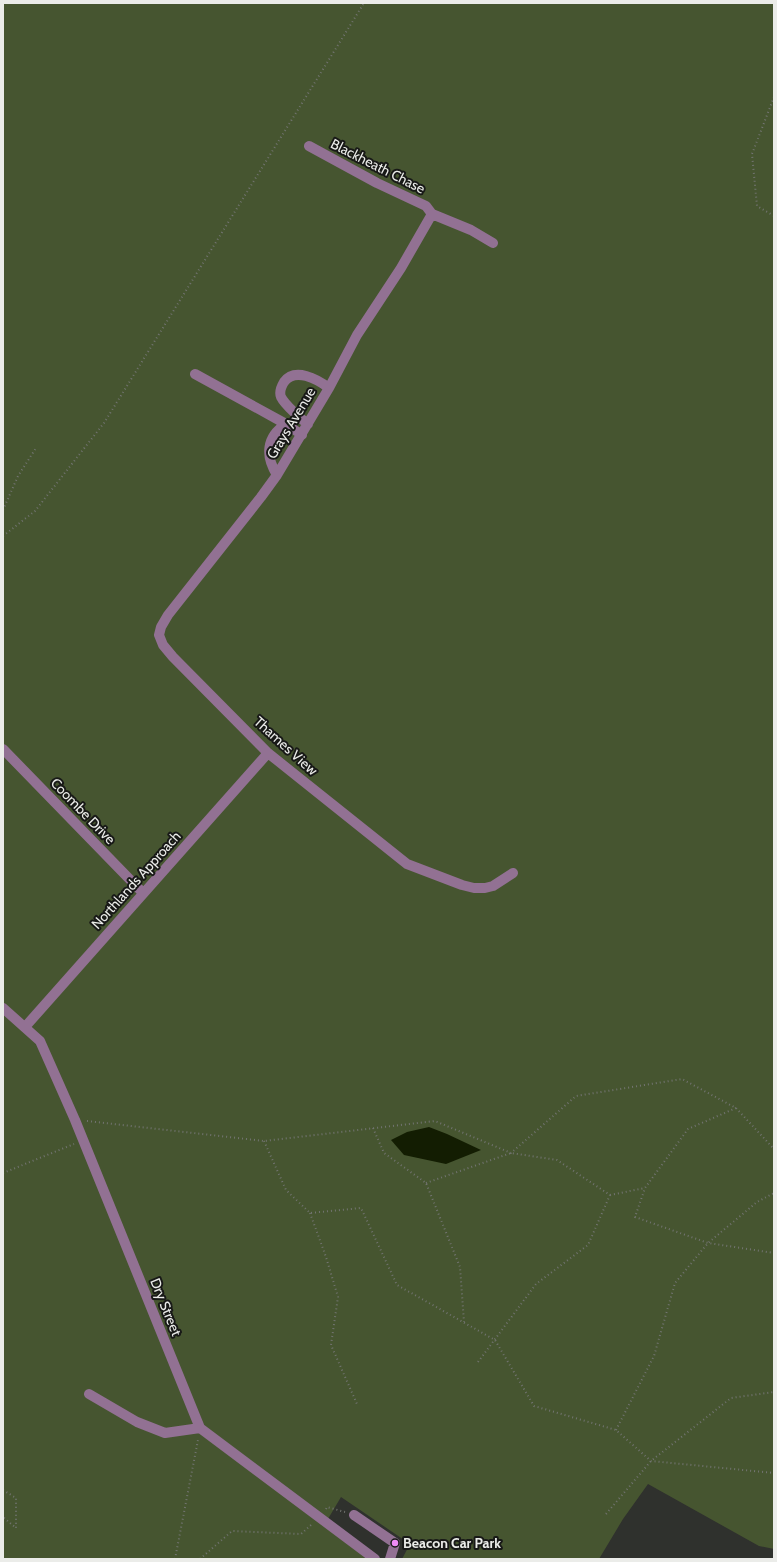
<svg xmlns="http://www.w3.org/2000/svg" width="777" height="1562" viewBox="0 0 777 1562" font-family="Cabin,sans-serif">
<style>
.green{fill:#465530}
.water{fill:#131d02}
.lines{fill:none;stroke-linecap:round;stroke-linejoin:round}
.path{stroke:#727470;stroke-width:2;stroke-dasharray:1 3;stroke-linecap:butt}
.minor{stroke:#927193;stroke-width:10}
.poi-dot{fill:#f08bf6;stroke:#181917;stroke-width:1.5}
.labels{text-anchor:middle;stroke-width:4;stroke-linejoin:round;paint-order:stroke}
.street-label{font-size:14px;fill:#ebece9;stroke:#181917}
.poi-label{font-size:14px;font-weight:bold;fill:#ebece9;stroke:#181917;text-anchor:start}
</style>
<rect width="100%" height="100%" fill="#2f312d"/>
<path class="green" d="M3,3H774V1549L759,1546L648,1484L623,1519L599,1559H402L410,1544L341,1497L325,1524L372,1559H3Z"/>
<path class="water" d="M429,1127L447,1134L481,1150L446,1164L404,1155L391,1140L407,1132Z"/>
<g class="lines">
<path class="path" d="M774,97L752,154L757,206L774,216
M3,510L18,476L36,448
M3,536L35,511L104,423L364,3
M736,1108L688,1129L645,1188L635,1217L708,1243L774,1253
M87,1121L264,1141L435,1121L511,1153L576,1096L682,1079L736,1108L774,1149
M373,1128L384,1153L426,1183L460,1267L464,1322
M264,1141L286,1190L310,1213L361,1208L397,1285L495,1340L534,1406L616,1430L651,1461L774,1473
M3,1173L74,1144
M426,1183L511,1153L557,1160L610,1195L588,1245L536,1284L478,1362
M610,1195L645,1188
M310,1213L326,1257L338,1297L331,1345L357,1404
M616,1430L654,1356L675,1283L708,1243L757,1202L774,1193
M3,1490L16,1498V1528L3,1517
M326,1509L327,1507L345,1512
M606,1514L651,1461L731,1398L774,1392
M175,1559L198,1440
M200,1559L232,1531L301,1534L311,1525"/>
<path class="minor" d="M309,146L377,183L426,206L432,214
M432,214L401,268L357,335L329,388L277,475L261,497L168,615L161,627L159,635L163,645L173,657L268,753L407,864L462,885L474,888H485L493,886L513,873
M432,214L471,230L493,243
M195,374L286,424L302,435
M308,424C301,419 285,405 281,397C279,392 281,387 284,382C295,367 317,379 329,388
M277,475C265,456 266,437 286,424
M3,749L143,893
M3,1008L40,1041L75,1120L200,1428L375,1559
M25,1027L268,753
M89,1394L137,1422L165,1433L200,1428
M354,1515L395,1543L390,1559"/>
</g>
<circle class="poi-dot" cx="395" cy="1543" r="4"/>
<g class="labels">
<g class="street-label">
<text transform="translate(378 166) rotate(27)" y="5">Blackheath Chase</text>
<text transform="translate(291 423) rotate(-59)" y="5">Grays Avenue</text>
<text transform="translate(286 746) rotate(42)" y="5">Thames View</text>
<text transform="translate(83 811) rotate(46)" y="5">Coombe Drive</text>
<text transform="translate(136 880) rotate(-48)" y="5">Northlands Approach</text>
<text transform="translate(166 1307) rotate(68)" y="5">Dry Street</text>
</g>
<g class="poi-label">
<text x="403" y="1548">Beacon Car Park</text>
</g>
</g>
<rect width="777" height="1562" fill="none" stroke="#ebece9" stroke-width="8"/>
</svg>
